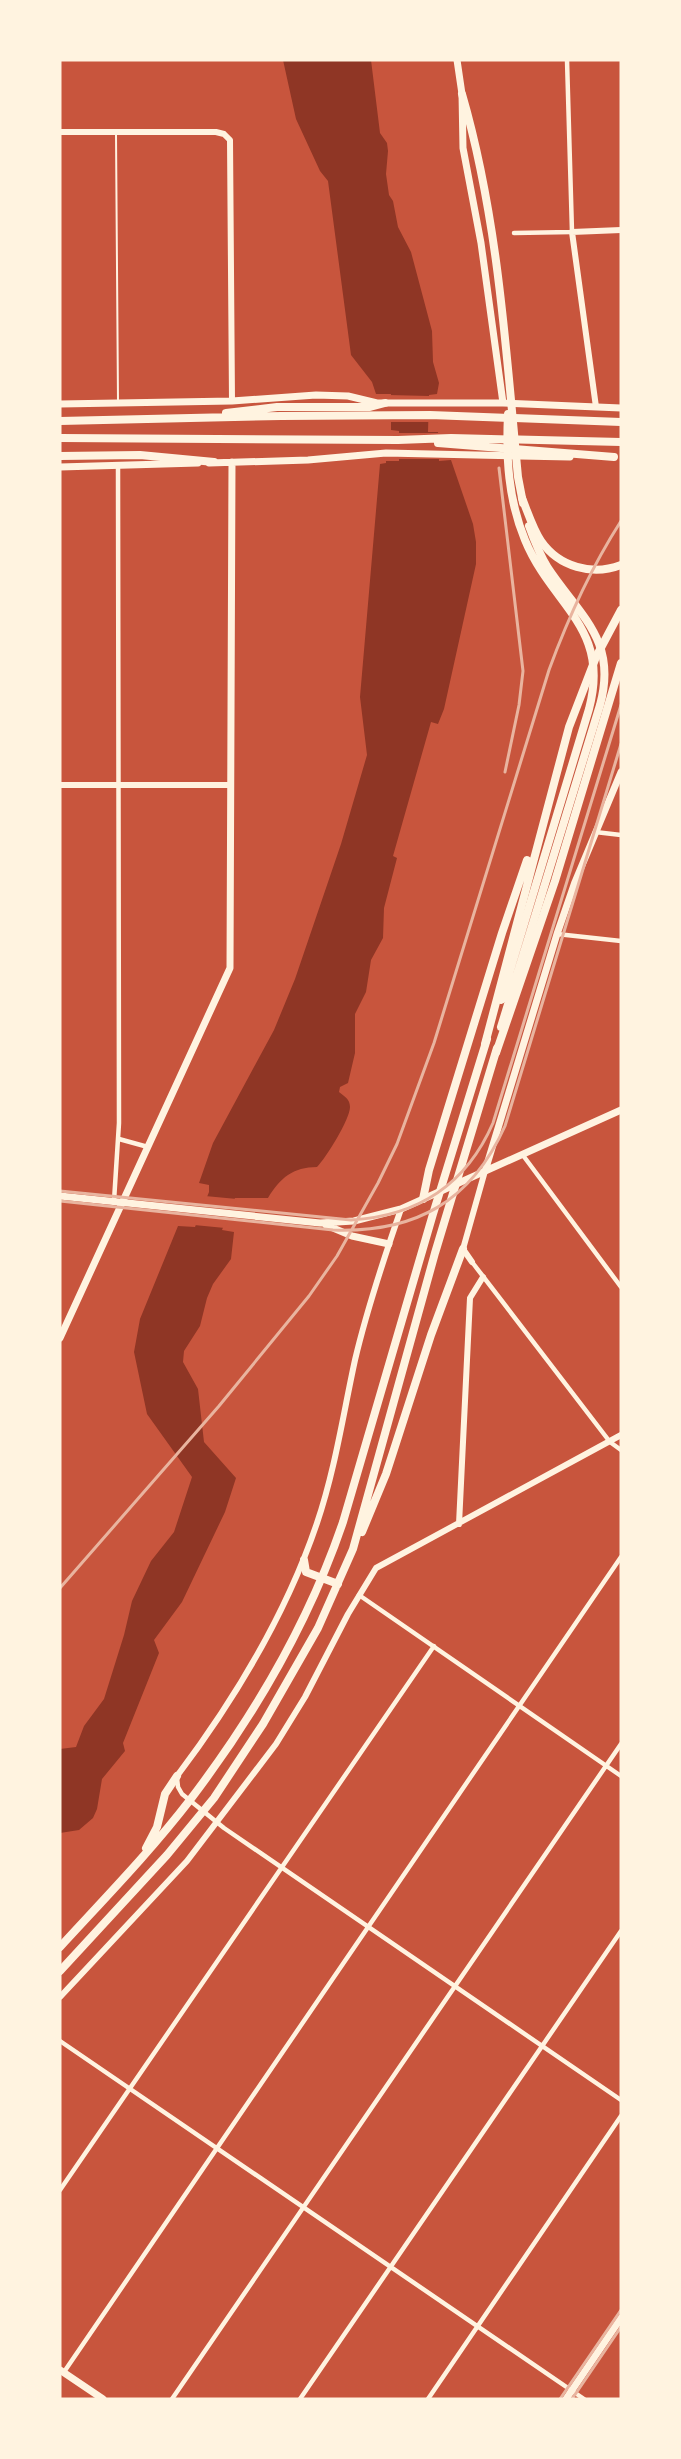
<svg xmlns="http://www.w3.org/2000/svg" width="681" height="2459" viewBox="0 0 681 2459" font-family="Manrope,sans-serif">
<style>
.water{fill:#8f3625}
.pier{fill:#c8553d}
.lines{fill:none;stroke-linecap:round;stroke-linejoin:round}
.service{stroke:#fff3e0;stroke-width:2}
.minor{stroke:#fff3e0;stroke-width:4.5}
.tertiary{stroke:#fff3e0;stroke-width:6}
.secondary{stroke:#fff3e0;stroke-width:7}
.primary{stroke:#fff3e0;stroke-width:8}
.motorway{stroke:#fff3e0;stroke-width:8}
.rail{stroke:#e9b49f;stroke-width:3}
</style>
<rect width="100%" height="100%" fill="#c8553d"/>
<path class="water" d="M283,60H371L380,133L387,143L388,151L386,174L389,195L393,201L398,227L411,252L432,331L433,362L439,383L437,394L429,395L428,432H438L439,461L451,460L473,524L476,542V564L444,709L438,724L431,722L393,856L397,858L384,908L383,938L371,960L366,992L355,1014V1053L348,1083L340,1087L339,1092C344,1096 350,1099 350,1107C350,1119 326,1158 317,1167C293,1167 280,1178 268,1198H235L222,1230L234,1232L231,1259L213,1284L207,1298L200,1326L184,1351L183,1362L198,1389L204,1442L236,1478L225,1512L182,1602L154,1640L159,1653L123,1743L125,1751L102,1779L97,1809L93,1818L79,1830L60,1833V1749L76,1747L84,1726L104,1699L124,1635L132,1601L151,1561L174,1532L192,1477L147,1414L134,1352L140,1319L178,1226L195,1227L209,1192V1185L199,1183L213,1143L274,1030L295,979L341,844L367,755L360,697L380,464L386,463V461H399V431L391,430V394H376L372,382L351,355L328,181L320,171L296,119Z"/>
<path class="pier" d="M388,395L429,396V422H388Z
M398,433H439V459H398Z
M205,1196L237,1199L225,1228L194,1225Z"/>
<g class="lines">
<path class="service" d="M116,134L118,401"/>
<path class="minor" d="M514,233L572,232L567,60
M595,832L621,835
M557,934L621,941
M119,1139L148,1147
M522,1154L621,1287
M114,1201L119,1123L118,466
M472,1262L610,1442L621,1450
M359,1595L621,1776
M177,1778L178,1787L182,1794L224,1828L621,2100
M60,2041L584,2399
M60,2190L434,1646
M64,2372L621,1557
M172,2399L621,1744
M300,2399L621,1931
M428,2399L621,2116"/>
<path class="tertiary" d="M60,132H216L224,134L230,140L232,401
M596,407L572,232L621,230
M60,785H231
M472,1262L463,1249L485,1171
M459,1524L470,1298L483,1277
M177,1776C235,1699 286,1615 317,1523C335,1470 343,1415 355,1360C367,1309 384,1258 401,1209
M60,1997L187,1861L276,1744L305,1697L348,1614L376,1568L621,1435"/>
<path class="secondary" d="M457,60L462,94L463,148L481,243L503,403
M60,404L232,401L316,395L348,396L377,403H503L621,408
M209,463L308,460L386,453L570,457
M60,467L198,463
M485,1171L557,934L575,882L621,772
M60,1196L320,1223L354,1221L401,1209L621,1110
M326,1225L352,1236L389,1244
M60,1338L230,968L232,462
M60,2370L103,2399
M566,2399L621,2318"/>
<path class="primary" d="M462,94C498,218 506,349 518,477L523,503
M501,1000L589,709C611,627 552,606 525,540C508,499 506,458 508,414
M501,1027L600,705C618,640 579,615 548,568C540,555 534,540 529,526
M362,1532L386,1474L431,1335L463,1249
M304,1560L306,1572L338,1584
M146,1848L157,1827L165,1794L177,1776
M60,1947C104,1899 150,1852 190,1800C254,1716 309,1622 343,1522L433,1214L487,1039
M60,1971L167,1855L214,1798L263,1724L318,1628L353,1549L435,1253L497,1048"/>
<path class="motorway" d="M226,413L277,407H370L385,403
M60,421L281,416L430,415L621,422
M60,438L398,440L451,438L621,442
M438,443L614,457
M60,456L140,455L214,462
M522,498C528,513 533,529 541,541C559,567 592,576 621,565
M485,1044L569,727L596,657L621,610
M496,1053L555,881L621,663
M423,1199L429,1170L502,933L527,860"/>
<path class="rail" d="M499,468L523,671L519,705L505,772
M60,1191L351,1220C418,1216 466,1185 493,1123L621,705
M60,1201L333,1230C415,1233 471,1202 505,1126L621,744
M60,1588L219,1406L309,1296L337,1256L378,1183L397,1144L434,1043L549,670C568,618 591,568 621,521
M560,2399L621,2310
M572,2399L621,2327"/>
</g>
<rect width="681" height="2459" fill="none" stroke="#fff3e0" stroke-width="123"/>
</svg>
